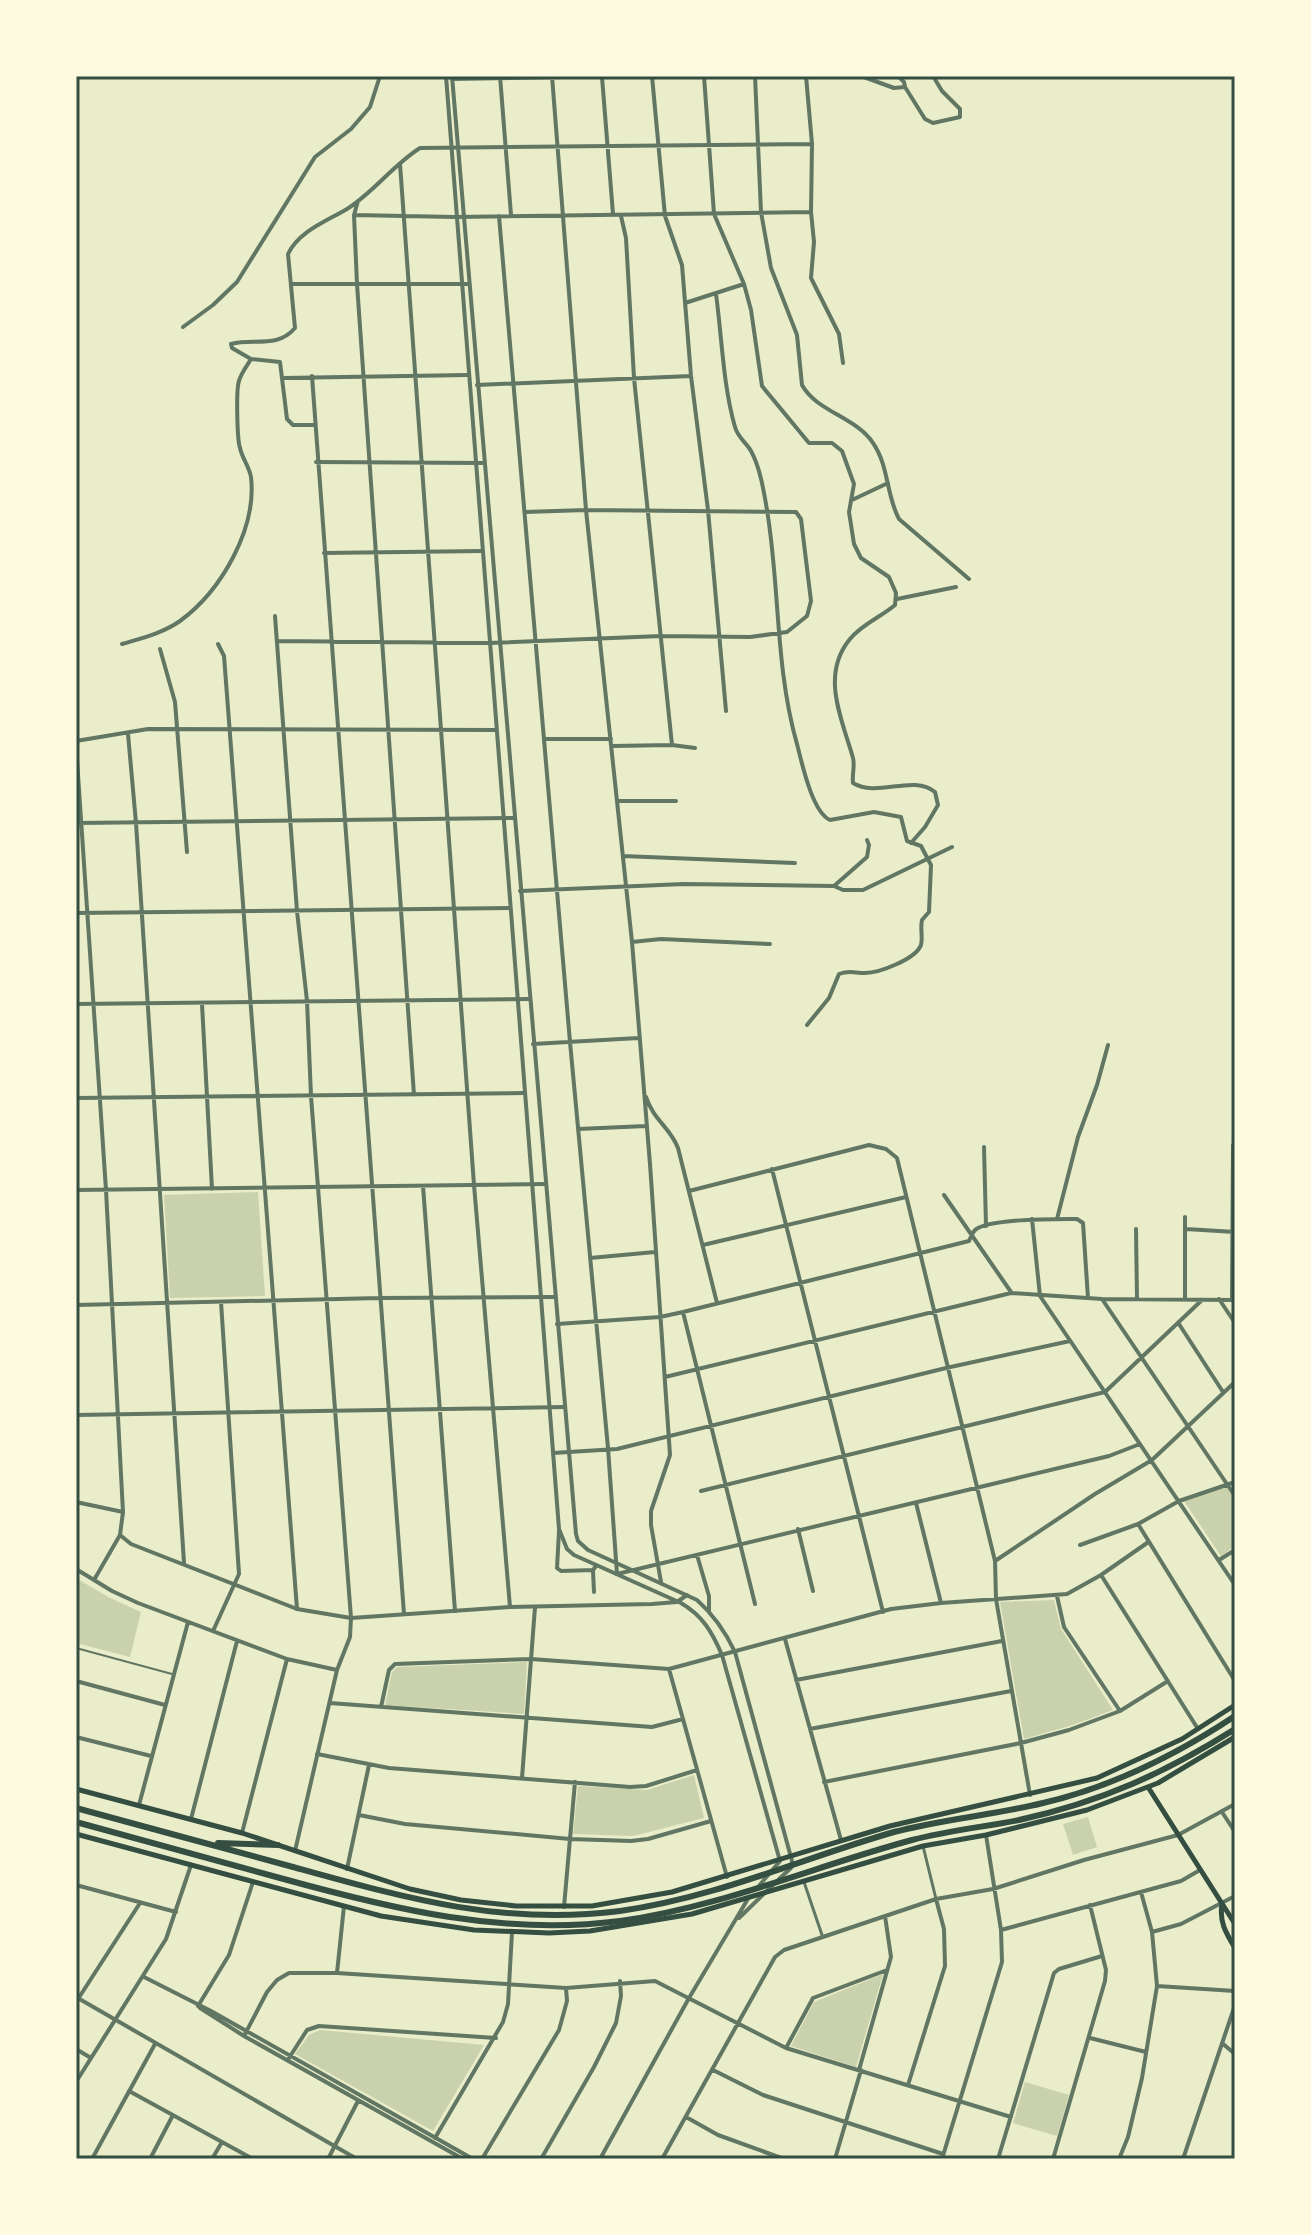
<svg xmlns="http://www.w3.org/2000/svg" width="1311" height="2235" viewBox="0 0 1311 2235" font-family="'Open Sans',sans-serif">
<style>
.green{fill:#cad2ad}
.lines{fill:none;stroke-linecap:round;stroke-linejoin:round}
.service{stroke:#617663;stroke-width:2}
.pedestrian{stroke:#617663;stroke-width:3}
.minor{stroke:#617663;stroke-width:4}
.tertiary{stroke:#617663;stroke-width:4}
.secondary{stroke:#344e41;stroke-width:5}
.trunk{stroke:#344e41;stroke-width:6}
.neatline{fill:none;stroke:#344e41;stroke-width:3}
</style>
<rect width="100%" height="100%" fill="#e9edc9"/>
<path class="green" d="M258,1192L265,1296L170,1298L164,1195Z
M1225,1485L1235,1499V1546L1221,1556L1184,1501Z
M76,1578L110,1598L141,1612L130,1657L76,1643Z
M1054,1600L1061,1629L1113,1710L1073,1725L1024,1739L1000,1602Z
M527,1662L524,1714L385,1705L392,1672L397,1667Z
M694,1775L704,1818L633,1836L573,1834L578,1786L647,1790Z
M1088,1817L1097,1847L1073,1855L1063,1824Z
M883,1974L856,2067L791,2046L814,2002Z
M320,2030L484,2045L433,2131L295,2054L309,2035Z
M1025,2082L1069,2095L1057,2136L1013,2123Z"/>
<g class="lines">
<path class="service" d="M76,1648L172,1674"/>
<path class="pedestrian" d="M923,1846L936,1899
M804,1882L822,1935"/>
<path class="minor" d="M500,76L511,215
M552,76L586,510L632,942L650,1164L670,1455L651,1511V1525L661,1582
M652,76L665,216L682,265L691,376L708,510L726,711
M704,76L714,214L744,284L751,310L762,386L809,443H832L842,451L854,484L849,512L854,544L861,558L889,577L896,593L895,605C881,617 862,624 850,639C820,675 842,719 853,758C855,766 852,774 853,783C877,798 913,774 935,792L938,805L925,827L911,843
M755,76L761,212L771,268L797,335L802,385C817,412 856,417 873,443C889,466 886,495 899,519L969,579
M806,76L812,144L811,212L814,242L811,278L839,334L843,363
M861,76L894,88L905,87
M898,76L904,82L905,87L925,119L933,123L960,117V109L942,91L933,76
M602,77L613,214
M452,79L618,76
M400,164L474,1185L510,1607
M358,201L354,215L357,284L414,1095
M354,215L455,217L811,212
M499,216L570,1042L608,1448L617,1574L1109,1456L1140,1444
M621,216L626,238L634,378L672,745
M291,284H468
M716,294C722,338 723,385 735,427C738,438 746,442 751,451C760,467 764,492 767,510C780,588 775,667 797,744C802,763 812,812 830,820L874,812L901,817L907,841L921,846L931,865L929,912L922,920C920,928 923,937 921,945C916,959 879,973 865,973C855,973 849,970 839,974L829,998L807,1025
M685,303L744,284
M183,327L213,305L237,282L315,157L351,129L370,107L380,76
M231,344C254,338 277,349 295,328L288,254C299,231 327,221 347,209C374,192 393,165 420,148L812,144
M231,344L232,348L251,359L280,362L287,419L293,425H314
M312,376L404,1614
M283,378L468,375
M477,385L691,376
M316,462L483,463
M852,500L888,483
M324,553L482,551
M897,599L956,587
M275,616L297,911L307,1001L311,1096L351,1618L350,1637L337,1670L295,1851
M278,641L489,643L661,636L750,637L787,632L807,616L811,601L801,519L796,512L586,510L525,512
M122,644C142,638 163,633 180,621C221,591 257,529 251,477C249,466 242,458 240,448C237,439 236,389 239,381C241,373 247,366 251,359
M218,644L224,656L297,1609
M160,649L175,702L187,852
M128,734L136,823L184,1563
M546,739H611
M76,741L148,729L496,730
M76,745L106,1190L123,1512
M612,746L672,745L695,748
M617,801H676
M76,823L514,818
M623,856L795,863
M834,886L867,857L869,845L867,840
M520,891L684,884L834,886L843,890H863L952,847
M76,913L510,908
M632,942L661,939L770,944
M76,1004L529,999
M202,1004L212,1189
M533,1044L638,1038
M646,1097C654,1121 670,1127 678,1148L717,1303
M76,1098L524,1093
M578,1129L646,1126
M984,1147L986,1226
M772,1169L883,1612
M423,1186L455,1611
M76,1190L545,1184
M689,1191L869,1145L886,1149L897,1158L995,1561L996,1599L1030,1795
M944,1195L1011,1292
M1185,1217V1298
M1032,1219L1040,1296L1235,1585
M1057,1219L1078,1137L1097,1085L1108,1045
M1136,1229L1137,1298
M1186,1229L1235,1232
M703,1245L906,1197
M590,1258L655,1252
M1102,1299L1235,1496
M1219,1299L1235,1323
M1232,1299L1233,1145L1235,1142
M76,1305L380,1298L555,1297
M683,1312L755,1604
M557,1324L660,1317L683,1312L969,1241C971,1237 972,1233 975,1230C988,1218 1058,1219 1077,1219L1083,1223L1088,1298
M1179,1324L1223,1392
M665,1377L1011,1293L1102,1299L1235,1300
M76,1415L564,1407
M553,1453L617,1449L946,1368L1070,1341
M701,1491L1105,1392L1202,1300
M916,1503L941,1603
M1138,1524L1235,1681
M798,1529L813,1591
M559,1531L557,1568L561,1571L593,1570L596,1566
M1080,1545L1138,1524L1179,1501L1235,1482
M697,1555L709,1596V1611
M1219,1560L1235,1550
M995,1561L1095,1494L1152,1460L1235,1382
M76,1569L112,1591L138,1603L287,1659L337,1670
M593,1571L594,1592
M1101,1575L1198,1729
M94,1580L120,1535
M1057,1596L1064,1627L1120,1711
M213,1631L239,1574L221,1302
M785,1639L841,1840
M669,1669L727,1877
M796,1680L1002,1641
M76,1681L165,1705
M330,1703L652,1727L683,1719
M381,1707L389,1670L395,1664L531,1659L669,1669L891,1609L941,1603L1067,1594L1101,1575L1147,1543
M810,1729L1011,1691
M76,1737L151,1756
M317,1754L389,1768L630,1787L646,1786L697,1770
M522,1778L535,1607
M824,1782L1021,1743L1069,1730L1120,1711L1168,1681
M139,1805L188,1622
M1222,1812L1235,1832
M359,1815L405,1824L570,1839L631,1841L648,1839L711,1821
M191,1819L237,1641
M242,1833L287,1659
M347,1869L369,1765
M76,1885L176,1912
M564,1907L575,1782
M1001,1930L1181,1881L1200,1870
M1152,1932L1181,1924L1235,1896
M337,1973L344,1906
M144,1977L211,2011L473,2159
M1157,1986L1235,1991
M78,1999L140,1903
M198,2006L229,1955L253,1882
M200,2008L244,2036L463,2159
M244,2036L267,1992L277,1980L289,1973H337L566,1988L655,1981L786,2048L1011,2117
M1090,2038L1146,2052
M1222,2043L1235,2054
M786,2048L813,1998L887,1970
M76,2049L91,2058
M289,2058L307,2030L319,2026L496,2038
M713,2070L763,2095L943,2154
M859,2070L891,1957L885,1916
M76,2082L166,1939L191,1865
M908,2085L945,1966L944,1929L936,1899
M129,2091L253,2159
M686,2117L718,2135L784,2159
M435,2138L503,2022L508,2004L512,1932
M92,2159L155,2044
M150,2159L173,2115
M212,2159L222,2142
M328,2159L358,2101
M482,2159L559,2030L567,2001L566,1988
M541,2159L594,2067L616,2023L621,1996L620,1981
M662,2159L775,1957L784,1950L936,1899L993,1889L1084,1860L1178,1835L1235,1804
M835,2159L861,2070
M942,2159L1002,1962L1001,1930L986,1835
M998,2159L1054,1973L1059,1969L1102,1956
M1053,2159L1105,1981L1106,1970L1090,1905
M1119,2159L1128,2137L1142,2078L1157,1986L1152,1932L1141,1892
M1183,2159L1235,2005"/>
<path class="tertiary" d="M446,76L559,1529L567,1549L574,1555L681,1603C703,1616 712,1632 722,1655L780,1861L758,1887
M452,76L576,1534L578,1541L588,1550L697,1600C714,1615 725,1631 735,1652L792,1861L791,1868L779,1879
M76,1502L123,1512L120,1535L131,1544L297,1609L351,1618L510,1607L652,1604L677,1602L687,1595
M739,1918L773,1885
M76,1997L357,2159
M600,2159L689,1998L749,1897"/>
<path class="secondary" d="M1148,1787L1235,1924
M76,1789L242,1833L410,1889L461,1900L516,1906H592L672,1892L890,1826L1097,1778L1182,1739L1235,1705
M76,1834L381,1916L474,1930L549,1933L590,1931L692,1914L923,1846L986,1835L1087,1810L1158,1783L1235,1737
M1222,1904C1219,1922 1226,1933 1235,1948"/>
<path class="trunk" d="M76,1808C148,1828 221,1847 293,1867C405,1898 502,1926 620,1911C715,1898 803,1858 894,1832C943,1819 994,1815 1043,1803C1112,1787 1176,1755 1235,1716
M76,1822C144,1841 212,1860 280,1878C392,1909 503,1936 620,1921C721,1907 815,1866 912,1840C947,1831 983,1827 1019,1820C1101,1802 1165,1773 1235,1729
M218,1843L278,1845"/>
</g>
<rect width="1311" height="2235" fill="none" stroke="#fefae0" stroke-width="156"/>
<rect x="78" y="78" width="1155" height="2079" class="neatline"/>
</svg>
